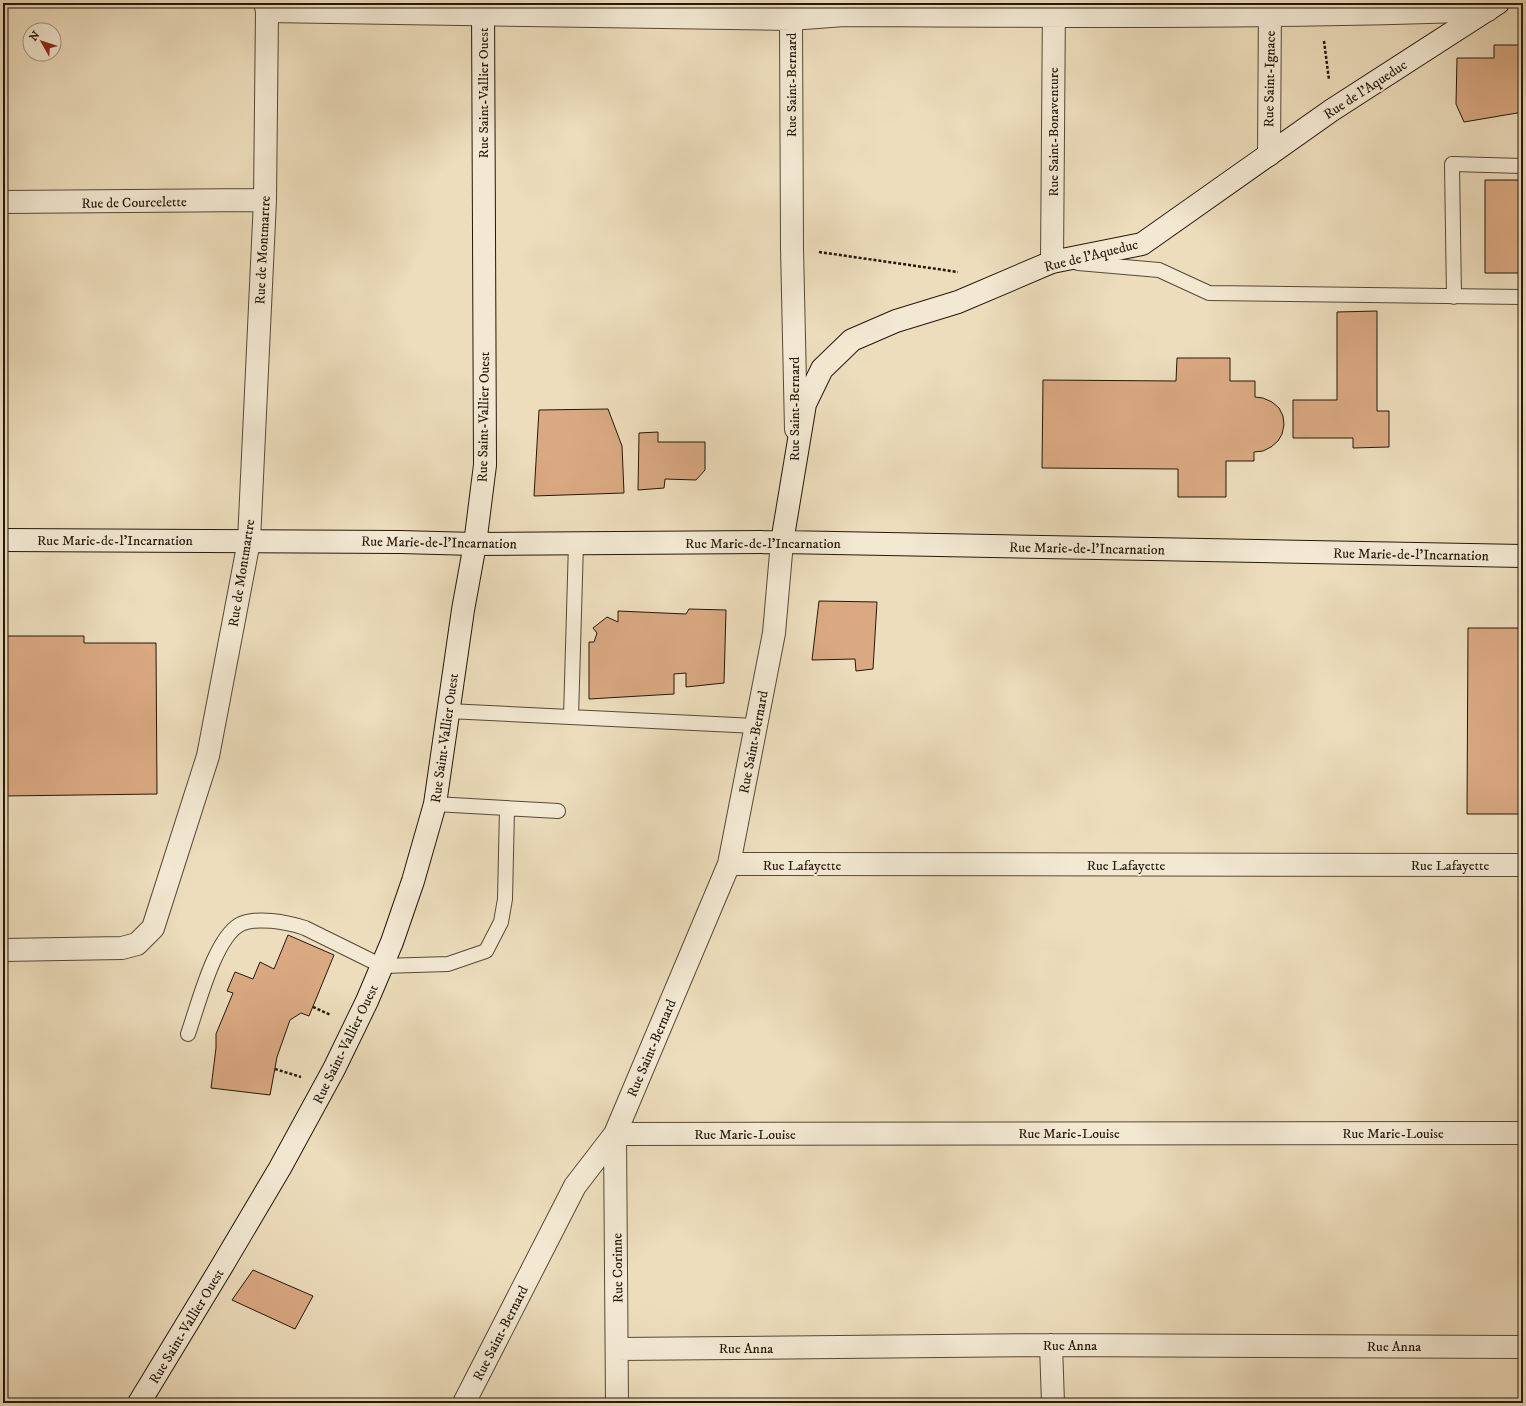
<svg xmlns="http://www.w3.org/2000/svg" width="1526" height="1406" viewBox="0 0 1526 1406" font-family="'IM FELL DW Pica',serif">
<style>
.building{fill:#daa982;stroke:#24180b}
.lines{fill:none;stroke-linecap:round;stroke-linejoin:round}
.lane-casing{stroke:#564937;stroke-width:16}
.street-casing{stroke:#564937;stroke-width:24}
.secondary-casing{stroke:#24180b;stroke-width:24}
.path{stroke:#24180b;stroke-width:2.5;stroke-dasharray:3 2;stroke-linecap:butt}
.lane{stroke:#f3e9d3;stroke-width:14}
.street{stroke:#f3e9d3;stroke-width:22}
.secondary{stroke:#f3e9d3;stroke-width:22}
.labels{text-anchor:middle;stroke-width:4;stroke-linejoin:round;paint-order:stroke}
.street-label{font-size:14px;fill:#24180b;stroke:#f3e9d3}
</style>
<rect width="100%" height="100%" fill="#edddbc"/>
<filter id="stains"><feTurbulence type="fractalNoise" baseFrequency=".005" numOctaves="4"/><feColorMatrix values="0 0 0 0 .2 0 0 0 0 .09 0 0 0 0 .02 0 0 0 .5 -.17"/></filter>
<radialGradient id="worn" r=".72"><stop offset=".6" stop-color="#630" stop-opacity="0"/><stop offset="1" stop-color="#630" stop-opacity=".3"/></radialGradient>
<path class="building" d="M1494,45H1523V112L1464,122L1456,104L1457,58H1494Z
M1485,180H1523V273H1485Z
M1377,311V411H1389V447L1353,448V438H1293V400H1337V312Z
M1177,358H1230V381H1255V397L1263,398L1272,402L1279,408L1283,416L1284,425L1282,434L1278,441L1271,447L1263,451L1254,452V461H1226V497H1178V469L1042,468L1043,380L1176,381Z
M608,409L622,446L624,493L534,496L539,410Z
M658,432V442H705V470L696,480L665,479L664,488L638,490L639,433Z
M819,601L877,602L873,669L856,671L855,659L812,660Z
M689,609L726,610L724,683L686,687V673L674,674V694L589,699V642H594L597,633L593,628L607,617L618,622V611L686,614Z
M1468,628H1523V814H1467Z
M3,636H84V643H156L157,794L3,796Z
M288,935L334,955L309,1016L301,1013L290,1020L277,1057L270,1095L211,1088L216,1048V1034L233,993L227,991L235,972L253,979L260,962L274,969Z
M253,1270L313,1296L295,1329L232,1300Z"/>
<g class="lines">
<g class="lane-casing">
<path id="lane" d="M1078,263L1159,270L1209,293L1523,297
M1454,297L1452,164L1523,166
M448,711L756,726
M571,717L576,543
M435,804L558,811
M188,1034C198,1006 214,940 239,925C256,916 287,922 305,928L382,966L448,964L486,951L501,922L505,899L507,809"/>
</g>
<g class="street-casing">
<path id="street" d="M267,11L791,19L844,15C1059,16 1273,18 1488,10V3
M791,19L792,248L796,429
M1269,155L1270,3
M3,202L265,200
M1052,262L1054,3
M729,864L1523,865
M3,950L122,948L137,944L153,928L208,756L249,541L265,200L267,11L265,3
M615,1134L1523,1133
M615,1134L617,1403
M1051,1345L1053,1403
M617,1349L1051,1345L1523,1347
M464,1403L575,1186L615,1134L729,864L774,633L782,542"/>
</g>
<g class="secondary-casing">
<path id="secondary" d="M3,540L400,542L475,544L782,542L1523,556
M782,542L805,404L822,369L852,340L896,321L958,302L1052,262L1142,244L1332,110L1498,3
M139,1403L222,1266L280,1168L334,1069L367,1001L392,942L413,881L435,804L463,610L475,544L485,465L483,3"/>
</g>
<path class="path" d="M1324,41L1329,80
M819,252L958,272
M313,1007L331,1015
M275,1069L301,1077"/>
<use href="#lane" class="lane"/>
<use href="#street" class="street"/>
<use href="#secondary" class="secondary"/>
</g>
<g class="labels">
<g class="street-label">
<text transform="translate(1269 79) rotate(-89)" y="5">Rue Saint-Ignace</text>
<text transform="translate(791 85) rotate(-90)" y="5">Rue Saint-Bernard</text>
<text transform="translate(1365 89) rotate(-33)" y="5">Rue de l'Aqueduc</text>
<text transform="translate(483 93) rotate(-90)" y="5">Rue Saint-Vallier Ouest</text>
<text transform="translate(1053 132) rotate(-90)" y="5">Rue Saint-Bonaventure</text>
<text transform="translate(134 202) rotate(-1)" y="5">Rue de Courcelette</text>
<text transform="translate(262 250) rotate(-87)" y="5">Rue de Montmartre</text>
<text transform="translate(1091 255) rotate(-14)" y="5">Rue de l'Aqueduc</text>
<text transform="translate(794 409) rotate(-90)" y="5">Rue Saint-Bernard</text>
<text transform="translate(483 417) rotate(-89)" y="5">Rue Saint-Vallier Ouest</text>
<text x="115" y="545">Rue Marie-de-l'Incarnation</text>
<text transform="translate(439 542) rotate(1)" y="5">Rue Marie-de-l'Incarnation</text>
<text x="763" y="548">Rue Marie-de-l'Incarnation</text>
<text transform="translate(1087 548) rotate(1)" y="5">Rue Marie-de-l'Incarnation</text>
<text transform="translate(1411 554) rotate(1)" y="5">Rue Marie-de-l'Incarnation</text>
<text transform="translate(241 573) rotate(-81)" y="5">Rue de Montmartre</text>
<text transform="translate(444 738) rotate(-82)" y="5">Rue Saint-Vallier Ouest</text>
<text transform="translate(753 742) rotate(-79)" y="5">Rue Saint-Bernard</text>
<text x="802" y="870">Rue Lafayette</text>
<text x="1126" y="870">Rue Lafayette</text>
<text x="1450" y="870">Rue Lafayette</text>
<text transform="translate(345 1044) rotate(-64)" y="5">Rue Saint-Vallier Ouest</text>
<text transform="translate(651 1048) rotate(-67)" y="5">Rue Saint-Bernard</text>
<text x="1069" y="1138">Rue Marie-Louise</text>
<text x="1393" y="1138">Rue Marie-Louise</text>
<text x="745" y="1139">Rue Marie-Louise</text>
<text transform="translate(617 1268) rotate(-91)" y="5">Rue Corinne</text>
<text transform="translate(186 1326) rotate(-59)" y="5">Rue Saint-Vallier Ouest</text>
<text transform="translate(500 1333) rotate(-63)" y="5">Rue Saint-Bernard</text>
<text x="1070" y="1350">Rue Anna</text>
<text x="1394" y="1351">Rue Anna</text>
<text x="746" y="1353">Rue Anna</text>
</g>
</g>
<rect width="1526" height="1406" fill="none" stroke="#edddbc" stroke-width="16"/>
<rect x="4" y="4" width="1518" height="1398" fill="none" stroke="#24180b" stroke-width="2"/>
<rect x="8" y="8" width="1510" height="1390" fill="none" stroke="#24180b"/>
<g transform="translate(42 42) rotate(309)"><circle r="19" fill="#f3e9d3" stroke="#a09583"/>
<path d="M0-3L7 15L0 10L-7 15Z" fill="#8f2418"/>
<text y="-6" font-size="11" font-weight="bold" text-anchor="middle" fill="#24180b">N</text>
</g>
<rect width="100%" height="100%" filter="url(#stains)"/>
<rect width="100%" height="100%" fill="url(#worn)"/>
</svg>
